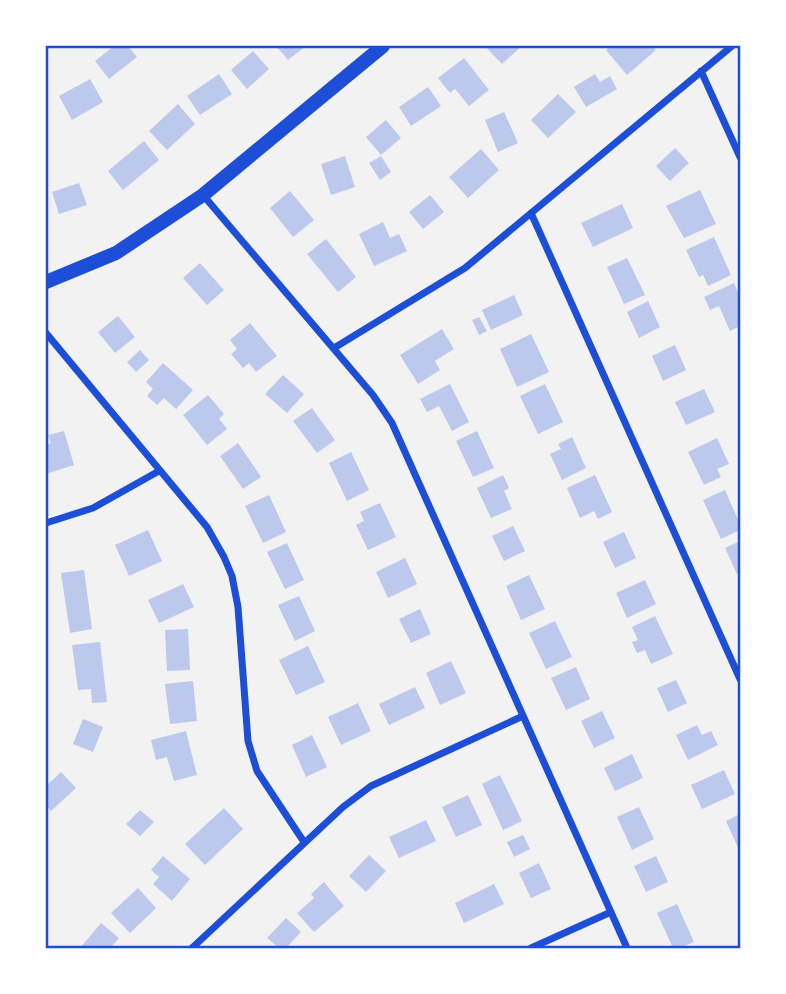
<svg xmlns="http://www.w3.org/2000/svg" width="786" height="994" viewBox="0 0 786 994" font-family="Commissioner,sans-serif">
<style>
.building{fill:#bdc9ec}
.lines{fill:none;stroke-linecap:round;stroke-linejoin:round}
.minor{stroke:#1d4ed8;stroke-width:7}
.secondary{stroke:#1d4ed8;stroke-width:14}
.neatline{fill:none;stroke:#1d4ed8;stroke-width:2.5}
</style>
<rect width="100%" height="100%" fill="#f2f2f2"/>
<path class="building" d="M114,46H128L137,57L109,79L95,61Z
M276,46H306L288,60Z
M485,46H522L502,64Z
M612,46H652L656,50L627,75L606,50Z
M253,51L269,69L247,89L231,70Z
M464,58L489,90L469,106L455,89L450,93L438,78Z
M219,74L232,94L200,115L187,96Z
M595,74L600,82L610,76L617,89L586,107L574,87Z
M90,79L103,102L72,120L59,96Z
M428,87L441,106L411,126L399,107Z
M558,94L576,112L548,138L531,120Z
M178,104L195,124L167,150L149,131Z
M504,112L518,143L498,152L485,120Z
M386,120L401,138L381,155L366,137Z
M144,141L159,160L123,190L108,171Z
M675,148L689,163L670,181L656,166Z
M481,149L499,170L468,198L449,177Z
M345,156L355,187L331,195L321,164Z
M381,156L391,172L380,180L369,163Z
M79,183L87,205L59,214L52,192Z
M700,190L716,224L684,238L666,206Z
M290,191L314,220L293,237L270,208Z
M430,195L444,212L423,229L409,212Z
M622,204L633,228L593,247L581,223Z
M383,222L390,238L399,234L407,251L374,266L359,234Z
M714,237L731,275L708,286L703,275L699,277L686,250Z
M326,239L356,277L338,292L307,254Z
M627,258L645,295L624,304L607,267Z
M200,263L224,290L207,305L183,278Z
M734,283L740,297V326L730,331L719,306L710,310L704,297Z
M514,295L523,315L491,330L482,310Z
M648,301L660,327L639,338L627,312Z
M118,316L135,337L115,353L98,332Z
M479,317L487,331L479,335L472,320Z
M250,323L277,356L256,372L249,363L243,368L231,354L237,349L230,340Z
M442,329L454,349L435,361L440,370L418,384L400,355Z
M531,334L549,372L517,387L500,349Z
M675,345L686,370L663,381L652,356Z
M140,350L149,360L136,372L127,362Z
M163,363L193,390L176,409L164,398L157,405L147,396L153,389L146,382Z
M283,375L304,394L287,413L265,394Z
M450,384L469,422L452,431L439,406L427,412L420,399Z
M545,384L563,422L538,434L520,396Z
M704,389L715,412L686,425L675,402Z
M208,395L224,414L219,419L227,429L207,445L183,415Z
M312,408L335,440L317,453L293,421Z
M64,431L74,465L46,474V445L51,443L48,435Z
M477,431L494,468L473,477L456,441Z
M572,437L586,468L562,480L550,454L561,449L558,444Z
M717,438L729,464L717,469L721,477L704,485L688,452Z
M238,443L261,477L243,489L220,456Z
M351,452L369,490L347,501L329,463Z
M503,475L509,488L504,491L512,509L491,518L477,488Z
M595,475L612,512L598,519L594,511L580,518L567,488Z
M725,490L740,524V530L721,539L703,500Z
M269,495L286,532L263,543L245,506Z
M380,503L396,537L368,550L356,525L364,521L360,512Z
M513,526L525,551L504,561L492,536Z
M148,530L162,561L129,576L115,545Z
M624,532L636,558L615,568L603,542Z
M740,541V572L737,574L725,548Z
M287,543L304,580L285,589L267,552Z
M405,558L417,584L388,598L376,572Z
M84,570L92,629L70,633L61,573Z
M529,575L545,609L521,620L506,586Z
M645,580L656,604L627,618L616,593Z
M183,584L194,607L159,623L148,600Z
M299,596L315,631L295,641L278,605Z
M420,609L431,634L411,643L399,619Z
M655,616L673,654L651,664L645,650L637,653L632,642L638,640L632,627Z
M555,621L572,657L546,669L529,633Z
M188,629L190,670L167,671L165,630Z
M100,642L107,702L92,703L91,689L78,690L72,645Z
M308,646L325,682L296,695L279,660Z
M451,661L466,693L440,705L426,673Z
M576,667L590,699L566,710L551,678Z
M676,680L687,703L668,712L657,688Z
M193,681L197,721L170,724L165,684Z
M415,687L425,708L389,725L379,704Z
M358,703L371,731L341,745L328,717Z
M602,711L615,738L594,748L581,721Z
M83,719L103,727L93,752L73,744Z
M697,725L702,735L711,731L718,745L688,760L676,735Z
M186,731L197,775L174,781L167,757L156,760L151,740Z
M312,735L327,767L306,777L292,745Z
M632,754L643,778L615,791L604,768Z
M724,770L735,794L702,809L691,785Z
M61,772L76,788L51,811L46,805V786Z
M500,775L522,821L503,830L482,784Z
M468,795L482,825L456,837L442,807Z
M639,807L654,839L632,850L617,817Z
M224,808L243,829L205,865L185,844Z
M140,810L154,822L140,836L126,824Z
M740,814V852L726,821Z
M426,820L436,841L399,858L389,837Z
M523,835L530,849L514,857L507,842Z
M369,855L386,871L366,892L349,876Z
M163,856L190,879L172,901L153,884L159,877L151,870Z
M656,856L668,882L646,892L634,866Z
M539,863L551,889L531,898L519,873Z
M324,882L344,906L314,932L297,913L314,898L311,894Z
M494,884L504,904L464,923L455,903Z
M138,888L156,908L130,933L111,913Z
M677,904L694,942L679,948H673L657,913Z
M286,918L301,932L286,948H279L267,938Z
M101,923L119,938L110,948H80Z"/>
<g class="lines">
<path class="minor" d="M701,71L740,157
M203,195L373,395L392,423L627,948
M531,213L740,679
M46,333L207,527L224,557L232,576L238,607L248,741L257,771L304,842
M334,348L465,268L732,46
M46,523L93,508L159,471
M192,948L343,807L371,786L523,716
M531,948L611,912"/>
<path class="secondary" d="M46,282L116,253L203,195L383,46"/>
</g>
<rect width="786" height="994" fill="none" stroke="#ffffff" stroke-width="94"/>
<rect x="47" y="47" width="692" height="900" class="neatline"/>
</svg>
